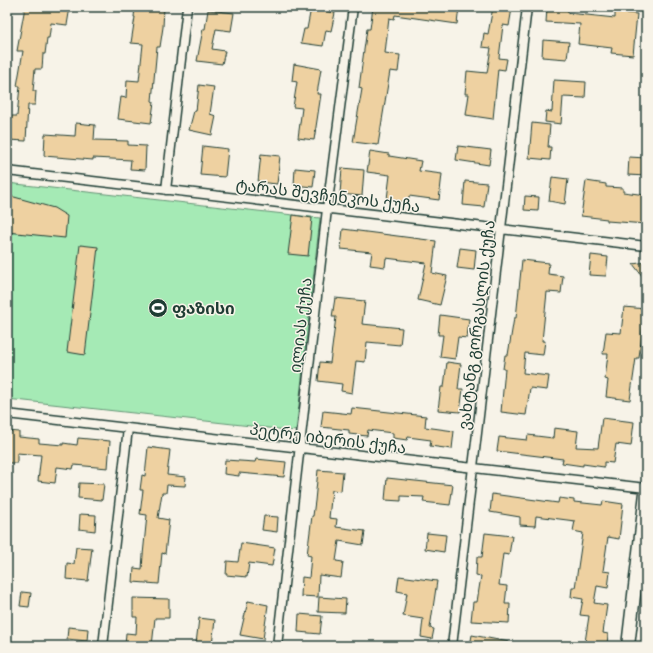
<svg xmlns="http://www.w3.org/2000/svg" width="653" height="653" viewBox="0 0 653 653" font-family="Caveat,'Noto Sans Georgian',sans-serif">
<style>
.green{fill:#a5eab5;stroke:#629474}
.building{fill:#eed1a1;stroke:#1f3d34}
.lines{fill:none;stroke-linecap:round;stroke-linejoin:round}
.street-casing{stroke:#1f3d34;stroke-width:11}
.secondary-casing{stroke:#1f3d34;stroke-width:15}
.street{stroke:#f7f3e8;stroke-width:8}
.secondary{stroke:#f7f3e8;stroke-width:12}
.labels{text-anchor:middle;stroke-width:3;stroke-linejoin:round;paint-order:stroke}
.street-label{font-size:16px;fill:#1f3d34;stroke:#f7f3e8}
.poi-label{font-size:16px;font-weight:bold;fill:#1f3d34;stroke:#f7f3e8;text-anchor:start}
</style>
<rect width="100%" height="100%" fill="#f7f3e8"/>
<filter id="ink" filterUnits="userSpaceOnUse"><feTurbulence type="fractalNoise" baseFrequency=".025" numOctaves="2"/><feDisplacementMap in="SourceGraphic" scale="8" xChannelSelector="R" yChannelSelector="G"/><feConvolveMatrix kernelMatrix="1 2 1 2 8 2 1 2 1" color-interpolation-filters="sRGB"/></filter>
<g filter="url(#ink)">
<path class="green" d="M7,183L320,218L296,431L7,399Z"/>
<path class="building" d="M25,7H70L67,25L51,23L49,38H47L45,54H43L42,69H35L33,91H36L35,105H28L26,141L8,140L10,116H17L20,86H17L23,51H17Z
M135,7H164L163,27L160,47H157L152,101L154,102L151,123L118,119L121,97L126,98L127,80L139,81L143,44L131,43L135,17H134Z
M373,7H459L457,24L395,15L394,19L389,18L385,53L400,55L398,72L390,71L378,145L353,142L362,89L359,88L364,50L367,29H370Z
M493,7L512,8L509,26L503,25L499,58L507,59L505,70L498,69L493,119L466,115L469,94H465L467,71L487,73L491,48L482,47L484,33L488,34Z
M311,8L335,13L331,31L326,30L323,46L301,43L304,29H307Z
M547,8L568,9V13L615,18V12L637,14L633,55L611,53L612,48L578,44L580,24L546,22Z
M208,10L234,13L231,31L216,29L212,49L225,51L222,64L197,61L203,29H205Z
M543,40L569,42L567,59L542,57Z
M294,64L321,69L317,94H321L314,140L298,138L302,108L293,107L297,82L292,81Z
M554,80L586,82L585,98L563,97L561,124L545,122L546,111L552,112Z
M199,85L214,87L210,114L216,116L212,135L189,130L194,111H196Z
M76,123L95,125L94,140L128,141V145L146,146L145,170L130,169L131,160L93,158V160L44,156L45,134L75,136Z
M532,123L550,125L548,147H551L550,160L529,158Z
M203,146L228,149L225,177L200,175Z
M458,146L491,150L489,165L456,160Z
M370,151L389,154V156L421,161L419,171L442,174L439,200L409,196L408,203L387,199L390,175L367,172Z
M261,154L280,156L277,184L258,182Z
M629,157L646,158V176L628,175Z
M295,168L315,170L313,187L294,185Z
M342,168L364,170L362,196L340,194Z
M552,177L568,179L565,204L549,201Z
M465,181L487,183L484,207L463,205Z
M586,181L606,184V187L623,188V192L646,195V224L607,221V219L581,216Z
M7,195L54,208L67,216L65,238L7,232Z
M525,196L539,197L538,211L524,210Z
M293,215L312,218L308,256L288,254Z
M343,229L436,241L432,273L447,276L440,305L418,300L426,263L386,258L385,267L370,265L372,252L341,249Z
M80,245L98,247L85,355L67,352Z
M460,248L476,250L474,270L457,268Z
M591,255L608,257L606,276L589,275Z
M522,260L549,263L548,274L563,276L561,293L547,292L542,341H545L543,355L525,353L523,373L549,376L547,390L530,388L526,415L501,412L505,369H503L505,355H508L514,318H516Z
M646,262V281L633,264Z
M335,298L365,301L362,324L402,328L400,345L367,342L365,362L356,361L352,393L341,391L342,384L318,381L320,362L330,363L336,317H332Z
M624,307L646,309V325H643L639,358H636L630,400L606,397L608,380L605,379L608,354H603L606,332L621,333Z
M440,315L469,319L467,338L458,337L455,359L440,357L443,335H438Z
M447,362L461,364L458,389H463L460,412L438,410L441,387H444Z
M352,408L426,416L425,427L454,431L452,449L430,446L431,440L408,437L407,440L393,438V433L368,430L367,436L349,434V430L321,427L323,411L351,414Z
M602,418L634,422L631,446L616,444L613,463L604,462V467L583,464V466L562,463L563,459L497,451L499,437L527,440L528,435L553,438L554,428L578,431L576,447L598,448Z
M7,431L19,432V437L39,439V443L63,445V443L77,445L78,438L110,441L108,468L74,465L73,469L57,467L55,483L38,481L41,455L17,453V463H7Z
M148,447L170,450L167,475L186,477L185,486L167,485L166,493H162L158,518L169,520L165,554L162,553L159,584L133,582L134,568L142,569L143,555L147,515L140,514L143,490H140L142,475L145,476Z
M256,459L286,462L284,477L239,473V476L224,474L225,460L255,462Z
M318,470L343,472L341,491L332,490L329,518L337,519L336,527L365,531L363,545L339,541L336,561L343,562L341,578L319,575L318,597L301,596L302,577L309,578L311,556L307,555L312,516H313L315,501Z
M387,478L453,485L450,505L423,502L424,497L401,496V501L385,500Z
M79,483L104,484L102,500L78,498Z
M492,494L558,503L559,498L574,500V502L602,505L603,501L623,504L619,539L608,537L603,571L610,572L608,588L597,586L594,603L607,605L603,633L608,634L607,645L585,642L589,616L580,615L583,599L571,597L572,588H575L583,533L573,531L575,521L536,516L535,526L520,525V517L490,512Z
M80,514L96,515L95,531L79,529Z
M264,516L278,517L277,532L262,530Z
M427,533L446,535L444,552L425,549Z
M485,533L512,536L509,555L503,554L499,585L507,586L505,604H510L509,623L471,621L473,602H477L481,576L476,575L477,557H482Z
M241,543L275,548L272,566L249,563L247,577L226,575L227,561L238,562Z
M76,547L92,548L88,581L66,579L67,563L74,564Z
M399,576L437,581L430,628L434,629L432,639L421,637L423,619L403,616L407,593L397,591Z
M22,592L31,593L29,607L20,606Z
M319,597L346,599L345,613L318,612Z
M133,598L169,599V618H155L152,646H125L126,633L136,634L137,617H133Z
M248,601L268,605L263,639L240,635Z
M299,614L322,616L320,634L298,632Z
M199,618L215,620L212,645L196,644Z
M68,627L88,629L87,641L67,639Z
M472,635L509,642V646H470Z"/>
<g class="lines">
<g class="street-casing">
<path id="street" d="M7,171L646,246
M166,190L187,7
M7,414L646,488
M103,646L128,428
M277,646L327,209L353,7
M452,646L527,7"/>
</g>
<g class="secondary-casing">
<path id="secondary" d="M628,646L646,493"/>
</g>
<use href="#street" class="street"/>
<use href="#secondary" class="secondary"/>
</g>
</g>
<defs>
<g id="stadium-disc" transform="scale(1)"><circle r="9.5" fill="#1f3d34" stroke="#f7f3e8"/><path d="M0-5a6.5 5 0 1 0 0 10a6.5 5 0 1 0 0-10ZM-3.5-1.8h7v3.6h-7Z" fill="#fff"/></g>
</defs>
<g fill-rule="evenodd">
<use href="#stadium-disc" x="158" y="308"/>
</g>
<g class="labels">
<g class="street-label">
<text transform="translate(328 195) rotate(7)" y="6">ტარას შევჩენკოს ქუჩა</text>
<text transform="translate(300 325) rotate(-83)" y="6">ილიას ქუჩა</text>
<text transform="translate(476 325) rotate(-83)" y="6">ვახტანგ გორგასლის ქუჩა</text>
<text transform="translate(328 438) rotate(7)" y="6">პეტრე იბერის ქუჩა</text>
</g>
<g class="poi-label">
<text x="172" y="314">ფაზისი</text>
</g>
</g>
<rect width="653" height="653" fill="none" stroke="#f7f3e8" stroke-width="24"/>
<rect x="12" y="12" width="629" height="629" fill="none" stroke="#1f3d34" stroke-width="1.5" filter="url(#ink)"/>
</svg>
